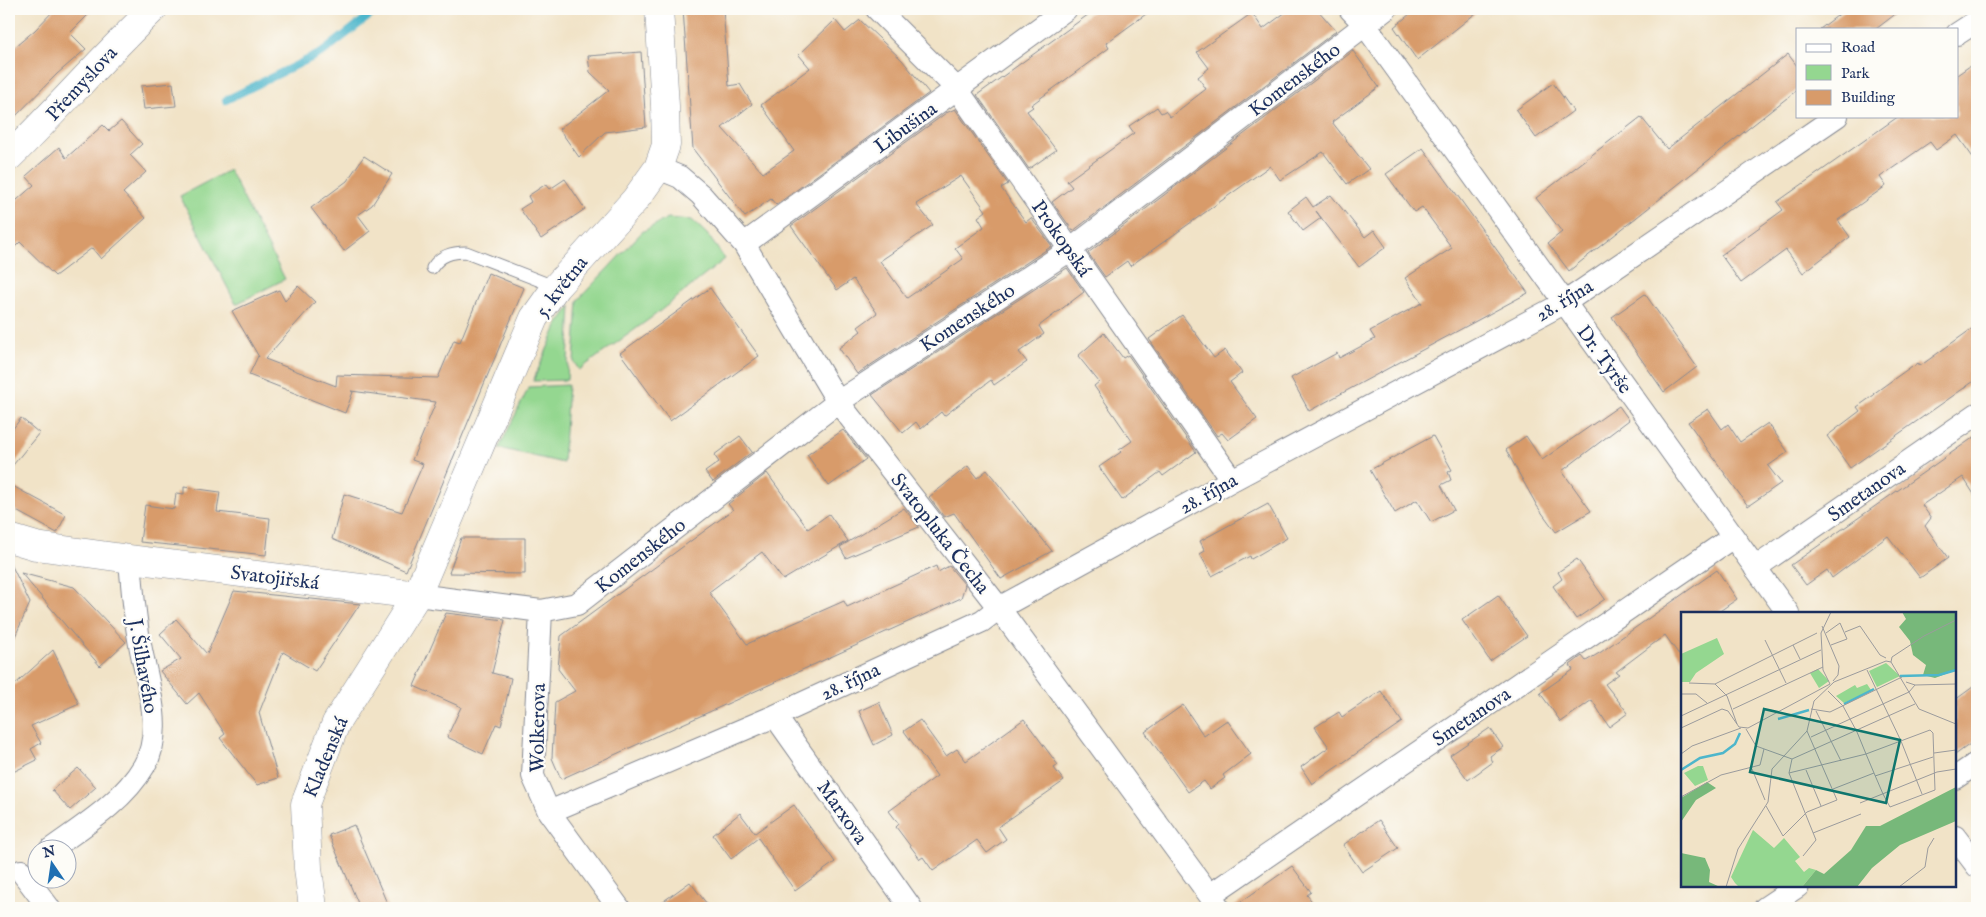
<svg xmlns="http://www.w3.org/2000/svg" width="1986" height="917" viewBox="0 0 1986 917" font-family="'IM FELL English',serif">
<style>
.green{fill:#94d790;stroke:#588377}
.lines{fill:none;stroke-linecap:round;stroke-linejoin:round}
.stream{stroke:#4db6cb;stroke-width:8}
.building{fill:#d89b6a;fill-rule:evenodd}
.service-casing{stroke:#868992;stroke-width:13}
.minor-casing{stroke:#868992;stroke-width:24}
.tertiary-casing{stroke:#868992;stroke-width:29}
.service{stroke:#fff;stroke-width:11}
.minor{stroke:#fff;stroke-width:22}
.tertiary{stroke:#fff;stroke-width:28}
.labels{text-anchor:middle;stroke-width:4.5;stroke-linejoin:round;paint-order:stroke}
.street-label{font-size:20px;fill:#1b2f5e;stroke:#fdfcf7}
.inset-river{fill:none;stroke:#4db6cb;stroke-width:2.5}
.inset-road{fill:none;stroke:#9b9b9d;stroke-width:1}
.view{fill:#0f766e;fill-opacity:0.15;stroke:#0f766e;stroke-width:2.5}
.inset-edge{fill:none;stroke:#1b2f5e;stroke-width:2.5}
</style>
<rect width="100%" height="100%" fill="#fdfcf7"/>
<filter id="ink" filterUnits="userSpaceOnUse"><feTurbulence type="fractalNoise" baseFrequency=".02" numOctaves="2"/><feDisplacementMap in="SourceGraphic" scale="10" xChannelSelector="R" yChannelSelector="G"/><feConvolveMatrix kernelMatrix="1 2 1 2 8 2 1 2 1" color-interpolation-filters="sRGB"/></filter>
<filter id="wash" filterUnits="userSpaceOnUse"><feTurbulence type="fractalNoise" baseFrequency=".0096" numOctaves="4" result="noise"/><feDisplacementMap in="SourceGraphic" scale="20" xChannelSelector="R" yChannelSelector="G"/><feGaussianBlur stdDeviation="1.12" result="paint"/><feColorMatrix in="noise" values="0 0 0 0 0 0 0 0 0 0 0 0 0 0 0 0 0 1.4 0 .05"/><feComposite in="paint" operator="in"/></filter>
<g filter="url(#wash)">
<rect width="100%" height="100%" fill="#f1e3c7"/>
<path class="green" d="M229,170L285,279L236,304L180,196Z
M668,218L692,220L707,234L725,259L655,315L579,370L574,362L578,300L642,232Z
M571,306L567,380L533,381L559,322Z
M568,385L563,463L499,448L529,387Z"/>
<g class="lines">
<path class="stream" d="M226,100L323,52L378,9"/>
</g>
<g id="blocks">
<path class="building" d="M55,9H94L70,33L86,49L57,74L9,123V52L35,30Z
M683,9H723L729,86L740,84L752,104L722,128L763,173L794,151L761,105L810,68L799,55L835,20L845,32L860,20L902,60L929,93L776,205L771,199L745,217L693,149Z
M1096,9H1153L1106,43L1109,48L1031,105L1033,107L1027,111L1056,150L1029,169L977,95Z
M1290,9H1317L1336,31L1073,231L1052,202L1072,187L1067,181L1134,133L1129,126L1157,107L1161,113L1165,111L1170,117L1206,89L1198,77L1209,68L1197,52L1252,13L1263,29Z
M1416,9H1481L1417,60L1394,27Z
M1846,9H1902L1876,29H1820Z
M1353,51L1379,87L1332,122L1369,169L1347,184L1323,152L1280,180L1270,166L1130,266L1127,261L1105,277L1088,253Z
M641,52L646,127L605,132L579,157L559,129L609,90L590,72L588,56Z
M1788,54L1797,66V90L1569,271L1548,243L1562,232L1536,198L1641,117L1667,149Z
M1977,61V163L1957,135L1936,150L1930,142L1880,177L1886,186L1838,220L1850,237L1803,273L1786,250L1741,283L1721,255L1783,210L1777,202L1899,116H1957V75Z
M173,83L176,106L144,109L141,86Z
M1553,83L1573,111L1536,138L1516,110Z
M955,109L1008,184L1001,188L1026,222L1031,218L1052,246L857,374L839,348L861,331L858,327L877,313L853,279L837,290L791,226L946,113ZM961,176L986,211L978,217L984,227L955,248L963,259L907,298L880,261L933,225L916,204Z
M121,121L142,144L130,155L146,172L123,193L146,218L101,259L92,248L55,276L20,242L9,253V207L34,185L26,176L59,147L66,158L103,125L109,131Z
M1423,148L1528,293L1309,411L1291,378L1337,353L1339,358L1375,339L1370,331L1422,303L1405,278L1452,248L1422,207L1414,212L1386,174Z
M364,156L392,174L372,205L358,215L370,231L344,251L311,208L347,181Z
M565,179L585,209L541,239L520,209L531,202L528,196L546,184L550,189Z
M1331,195L1365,237L1374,230L1386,247L1359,267L1316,211L1321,218L1303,231L1288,211L1306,197L1313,207Z
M1067,268L1084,292L1039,326L1044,334L1019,352L1027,362L994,385L991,380L944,416L941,412L921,429L916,422L903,433L872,395Z
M488,273L524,288L406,571L332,539L344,494L402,512L423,464L412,460L436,402L351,391L353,392L345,413L249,375L258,356L259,357L232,311L279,290L285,301L298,286L315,302L265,359L336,386L337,375L438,378L454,340L460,342Z
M710,288L759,356L670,421L620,353Z
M1645,294L1697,367L1664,392L1612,317Z
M1182,315L1214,358L1225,350L1242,373L1230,382L1257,419L1228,440L1222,433L1217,436L1149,339Z
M1977,325V379L1850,468L1827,436L1860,411L1857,407L1874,395L1873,394L1912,366L1913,367L1918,363L1920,366Z
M1104,333L1123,358L1128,355L1196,452L1163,476L1160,472L1122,500L1099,467L1121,452L1119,450L1132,441L1094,386L1099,382L1078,356Z
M1619,406L1629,420L1562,471L1591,511L1556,532L1537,506L1506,450L1526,436L1542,460Z
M1708,409L1722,429L1728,424L1740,442L1768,423L1788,452L1768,466L1781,483L1748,506L1688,422Z
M21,418L39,433L9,470V434Z
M843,430L866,459L829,486L807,455Z
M1977,435V499L1963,477L1922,505L1931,518L1925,526L1948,558L1920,578L1888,536L1832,578L1827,570L1806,585L1791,565Z
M740,436L752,452L713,482L705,472L719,462L714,455Z
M1433,436L1452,470L1448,472L1451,480L1441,485L1454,510L1431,522L1417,500L1395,513L1370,470Z
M968,466L977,478L987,470L1052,551L1001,579L954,513L944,517L929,497Z
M767,473L808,529L829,514L848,541L783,580L762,552L709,592L747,644L844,601L847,607L936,566L938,572L949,566L965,585L961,598L561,779L552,758L555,702L575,691L558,669L561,636L733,510L728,504Z
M9,484L66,515L57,533L9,507Z
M184,487L220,492L217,512L270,518L266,555L140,542L145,505L174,509L176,493L184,494Z
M1268,504L1287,538L1251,559L1250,556L1212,576L1200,554L1205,551L1200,541Z
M904,508L919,527L846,558L840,547Z
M461,538H525V574L449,573Z
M1577,559L1605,599L1576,619L1553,586L1562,579L1558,572Z
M9,560L30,603L9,650Z
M1717,570L1737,599L1717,613H1682V659L1665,635L1616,672L1619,674L1605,684L1628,713L1609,727L1592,700L1561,722L1540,693L1573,670L1570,665L1582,656L1586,661L1601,652Z
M21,573L74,587L126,642L100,666Z
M234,591L360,604L315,671L283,652L259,713L278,778L257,785L220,738L225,734L199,693L187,704L160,671L181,659L160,634L176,619L207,654Z
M1498,595L1527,636L1490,661L1462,620Z
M446,613L505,620L492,673L511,678L501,726L496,724L483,754L447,737L461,707L414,686Z
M53,650L79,704L31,726L41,743L31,749L37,760L9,774V687L10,689Z
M1977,684V739L1955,755V700Z
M1381,691L1402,722L1312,784L1301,767L1329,747L1315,727L1339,712L1342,717Z
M879,702L893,735L874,745L859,711Z
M1183,705L1204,736L1227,720L1251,754L1223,775L1225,778L1210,789L1204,781L1188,792L1145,732Z
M1024,719L1058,765L1054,768L1064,781L998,827L1006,839L987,853L977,840L933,871L923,857L920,859L896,827L899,824L889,811L937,776L904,731L920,720L946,756L957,749L966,761Z
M1490,728L1503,747L1490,756L1493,762L1468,780L1450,755Z
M78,768L96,787L70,810L52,790Z
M794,805L835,862L795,891L758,838L731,859L713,835L740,813L755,833Z
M1379,820L1398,848L1362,872L1343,845Z
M354,825L367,856L389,908H360L329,835Z
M1292,866L1311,892L1307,895L1317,908H1232Z
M690,882L710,908H654Z"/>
</g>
</g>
<g filter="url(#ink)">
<use href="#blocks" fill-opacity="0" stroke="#868992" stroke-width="1"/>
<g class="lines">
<g class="service-casing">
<path id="service" d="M432,268C440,255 452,252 466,252L556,287"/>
</g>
<g class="minor-casing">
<path id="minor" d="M877,9L957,89L1232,480
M1350,9L1365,25L1788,613
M1957,34L1977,21
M658,168L680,177L701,195L744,244L838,402L999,608L1219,908
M744,244L1066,9
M1755,568L1977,414
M417,595L541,611L577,604L838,402L1070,250L1386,9
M541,611L533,776L549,812L619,908
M775,716L911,908
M1955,778L1977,763
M549,812L775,716L982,621L999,608L1232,480L1564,303L1837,116
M1955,837L1977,866
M50,850C83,826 123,802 144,766C166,730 145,677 139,639C134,612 132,586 130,559
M21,871L49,908
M1210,895L1733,537
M1765,908L1798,886"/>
</g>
<g class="tertiary-casing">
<path id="tertiary" d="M9,157C58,109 103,57 153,9
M9,538L36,546L130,559L417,595
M313,908L308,868L305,804L336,723L417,595L534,318L556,287L635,200L658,168L666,145L665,106L659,9"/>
</g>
<use href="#service" class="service"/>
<use href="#minor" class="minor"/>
<use href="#tertiary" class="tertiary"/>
</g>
</g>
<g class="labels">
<g class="street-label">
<text transform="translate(1294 79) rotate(-37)" y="7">Komenského</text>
<text transform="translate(81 83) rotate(-47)" y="7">Přemyslova</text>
<text transform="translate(905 127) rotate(-36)" y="7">Libušina</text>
<text transform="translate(1062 238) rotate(55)" y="7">Prokopská</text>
<text transform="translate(561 286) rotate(-52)" y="7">5. května</text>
<text transform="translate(1564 300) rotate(-31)" y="7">28. října</text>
<text transform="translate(967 317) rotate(-33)" y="7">Komenského</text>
<text transform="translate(1605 359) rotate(54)" y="7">Dr. Tyrše</text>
<text transform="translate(1866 491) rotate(-35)" y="7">Smetanova</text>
<text transform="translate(1208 493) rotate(-29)" y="7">28. října</text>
<text transform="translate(941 533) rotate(52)" y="7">Svatopluka Čecha</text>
<text transform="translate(640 555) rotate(-38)" y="7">Komenského</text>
<text transform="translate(275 577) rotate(7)" y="7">Svatojiřská</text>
<text transform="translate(144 666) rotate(80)" y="7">J. Šilhavého</text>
<text transform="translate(850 681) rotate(-25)" y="7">28. října</text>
<text transform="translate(1471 716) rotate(-34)" y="7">Smetanova</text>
<text transform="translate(537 728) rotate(-89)" y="7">Wolkerova</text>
<text transform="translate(325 757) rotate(-67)" y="7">Kladenská</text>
<text transform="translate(843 812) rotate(55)" y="7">Marxova</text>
</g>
</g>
<g transform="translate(1681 612)">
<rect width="275" height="275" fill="#f1e3c7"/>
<path d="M36,26L43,42L15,61L9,70H0V42ZM205,51L219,64L196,75L188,59ZM137,57L148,69L138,76L129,61ZM186,72L190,78L163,91L155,84L174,73L176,76ZM17,154H22L27,168L14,174L3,161ZM72,218L93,236L103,226L119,245L114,249L123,260L128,256L135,258L121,275H58L54,271L50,265Z" fill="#94d790"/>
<path d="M221,0H275V58L254,66L242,63L245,53L232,43L229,29L218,15L225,7ZM26,170L35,176L15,188L0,210V186ZM275,175V209L219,233L191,256L176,275H121L135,258L143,262L170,238L185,214H199ZM0,241L24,246L29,258L28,270L39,275H0Z" fill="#77b87a"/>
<path class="inset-river" d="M219,64L258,63L275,58M163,92L193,77M97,107L128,98M0,158L19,146L42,141L54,132L59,121"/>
<path class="inset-road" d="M141,14L158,54L157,63L152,69M164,20L179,14L199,43L205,46M145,21L159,11L166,27L150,33M84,28L105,71M112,33L119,47M210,50L238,97L275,112M210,50L211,45L243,24L275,8M186,58L220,129L241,182M225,70L234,73L275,72M8,71L34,72L136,21M34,72L46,84L56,112M149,72L142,58L140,21L150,0M0,82H15L26,91M52,97L142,55M130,97L149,100L221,65M135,99L160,149M0,104L140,38M0,116L41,97L47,99L58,115L67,116L149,72M65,117L75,134L111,147M130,125L228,80L234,73M253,141L275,138M0,142L11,134L60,116M111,147L234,92M111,147L108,161L135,228L122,244M71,157L84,188M125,158L140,194M108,161L185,142L249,118L252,121L254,178L209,195L202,182L193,161L185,142L176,120L162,94L147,79M194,164L252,145M152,177L193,161M0,185L40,163L79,153L83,137M179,191L256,160L275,157M85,194L102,224L126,200L156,188L126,119M132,221L180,202M45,275L57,237L87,190L91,157L126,119L133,89L153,70L205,49L210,50M218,275L244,255L247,236L253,226"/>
<path class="view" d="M83,97L219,128L205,191L69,160Z"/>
<rect width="275" height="275" class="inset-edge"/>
</g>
<rect width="1986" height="917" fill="none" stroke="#fdfcf7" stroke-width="30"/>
<rect x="1796" y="28" width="162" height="90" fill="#fdfcf7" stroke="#a3aaba"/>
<rect x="1806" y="44" width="25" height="8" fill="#ffffff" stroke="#a3aaba"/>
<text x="1841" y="52" font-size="15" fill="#1b2f5e">Road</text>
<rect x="1806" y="65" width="25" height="15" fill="#94d790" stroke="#a3aaba"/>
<text x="1841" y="78" font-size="15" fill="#1b2f5e">Park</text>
<rect x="1806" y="90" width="25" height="15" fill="#d89b6a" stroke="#a3aaba"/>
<text x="1841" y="102" font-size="15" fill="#1b2f5e">Building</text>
<g transform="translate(52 864) rotate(347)"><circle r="24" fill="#fdfcf7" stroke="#a3aaba"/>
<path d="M0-4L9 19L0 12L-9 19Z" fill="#1f6fb2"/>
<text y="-8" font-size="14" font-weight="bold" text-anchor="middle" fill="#1b2f5e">N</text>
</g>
</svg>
